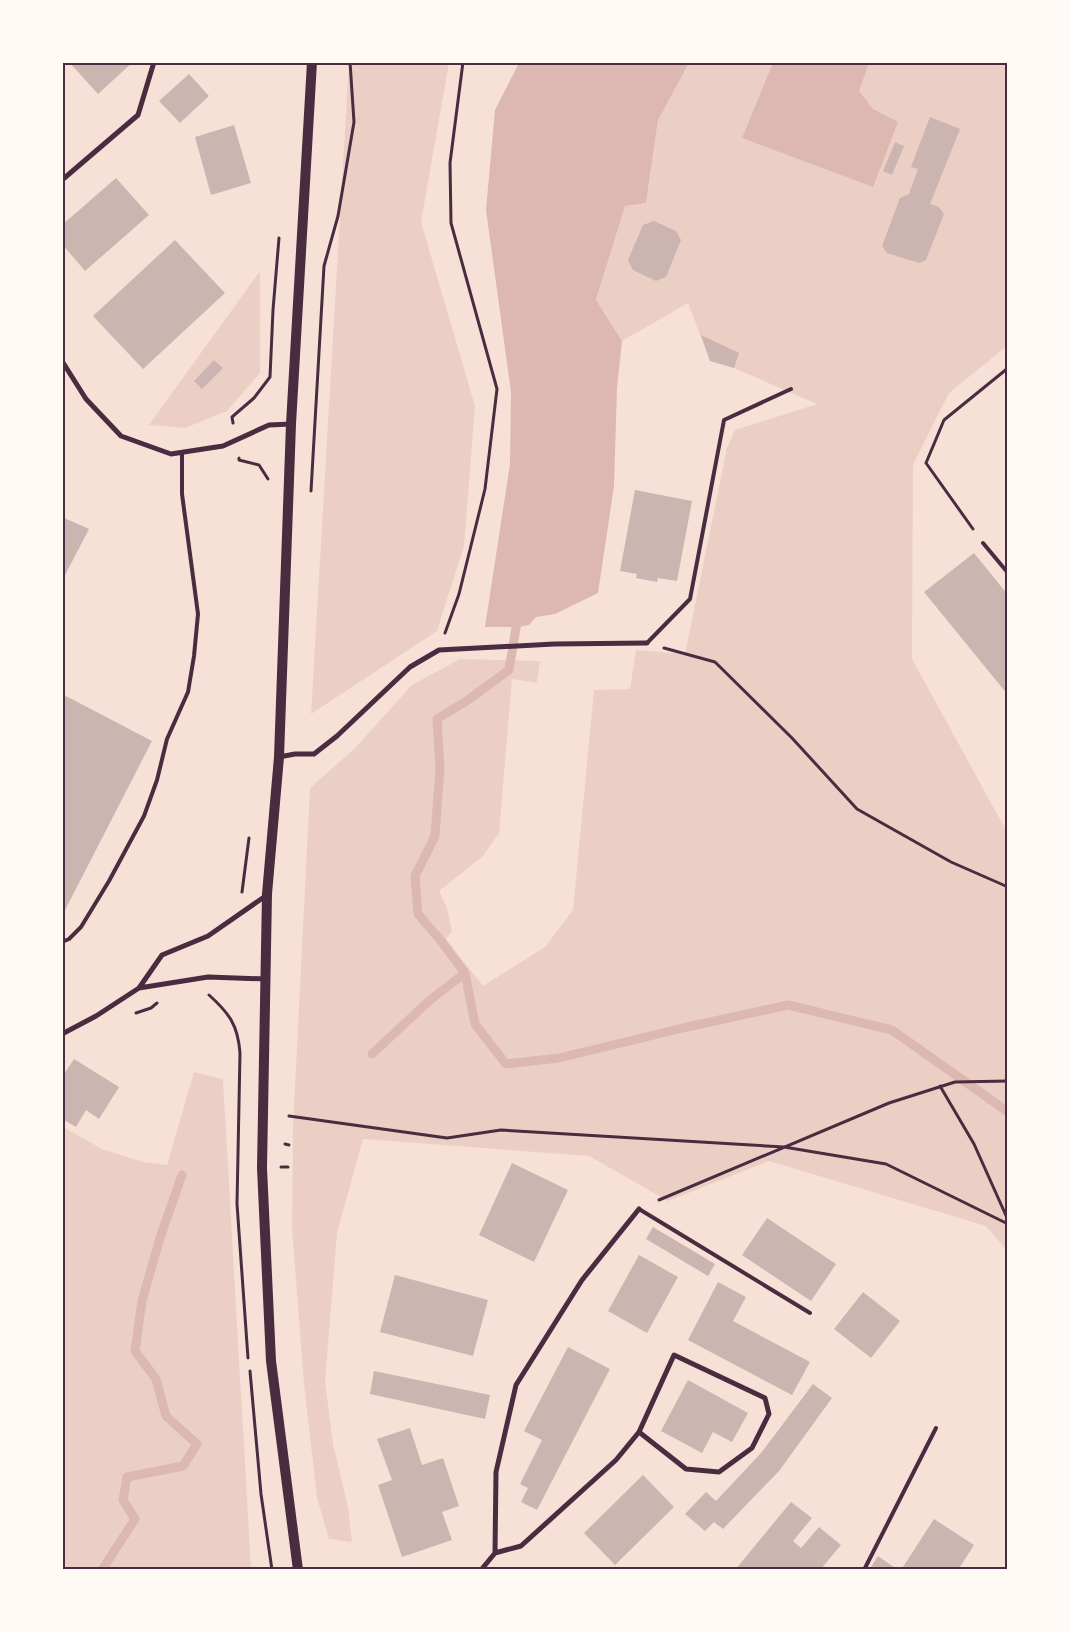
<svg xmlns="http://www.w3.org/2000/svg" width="1070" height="1632" viewBox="0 0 1070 1632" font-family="Inter,sans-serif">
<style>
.green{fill:#ebcfc5}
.water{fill:#dcb8b0}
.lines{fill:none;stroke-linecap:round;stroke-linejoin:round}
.stream{stroke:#dcb8b0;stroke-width:9}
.building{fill:#ccb4b1}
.path{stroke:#4a2c40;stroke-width:3}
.service{stroke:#4a2c40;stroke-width:4}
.minor{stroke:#4a2c40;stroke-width:5}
.secondary{stroke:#4a2c40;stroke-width:10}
.neatline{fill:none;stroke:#4a2c40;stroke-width:2}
</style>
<rect width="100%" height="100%" fill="#f7e1d7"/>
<!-- green -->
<path class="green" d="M349 63H449L421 222 475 406 464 546 437 631 311 714Z
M689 63H1007V346L949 393 913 465 912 659 1007 832V1251L986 1226 769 1161 668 1201 589 1156 363 1139 337 1233 325 1382 333 1444 348 1507 352 1542 329 1539 317 1498 304 1384 292 1228 293 1126 310 788 355 748 412 685 460 659 540 661 537 683 512 679 499 833 483 856 439 891 447 908 452 931 446 939 483 986 545 947 573 910 594 690 630 689 636 650 685 654 727 448 735 430 817 404 734 368 710 361 688 303 622 341 596 301 625 205 646 203 658 120Z
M260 271V373L227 411 185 428 149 425Z
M194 1072 223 1079 251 1569H63V1127L102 1149 143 1162 167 1165Z"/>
<!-- water -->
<path class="water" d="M519 63H689L658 120 646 203 625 206 596 300 622 341 617 388 614 486 598 593 555 614 536 617 529 625 517 627H485L510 464 511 392 486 210 495 110Z
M773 63H869L859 91 873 109 898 122 873 187 742 138Z"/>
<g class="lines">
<!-- stream -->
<path class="stream" d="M465 973 475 1024 506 1064 559 1058 687 1027 788 1005 892 1030 1008 1112
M372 1054 430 1000 465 973 441 941 418 914 415 876 435 836 440 768 437 719 468 700 509 670 518 616
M102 1570 135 1519 123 1500 127 1477 183 1466 197 1444 166 1416 156 1379 135 1351 142 1301 160 1238 182 1175"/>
</g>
<!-- building -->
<path class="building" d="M69 62H133L98 94Z
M189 74 209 96 180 123 159 101Z
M930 117 960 129 930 204 939 207 944 214 926 260 919 263 887 253 882 246 900 198 909 194 918 169 911 167Z
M234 125 251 183 211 195 195 137Z
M895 142 904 146 892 175 883 171Z
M116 178 149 215 85 271 62 244V225Z
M654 221 676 231 681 240 666 277 656 281 633 270 628 260 643 225Z
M175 240 225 293 143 369 93 316Z
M701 335 739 353 734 368 710 361Z
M214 360 223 368 202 389 194 381Z
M635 490 692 501 677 581 658 578 657 582 636 578 637 574 620 571Z
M62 517 89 529 62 581Z
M974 553 1008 595V695L924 592Z
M66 696 152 741 62 916V702Z
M74 1059 119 1087 99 1119 86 1110 76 1127 62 1119V1077Z
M512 1163 568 1190 534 1262 479 1235Z
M767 1218 836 1264 811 1301 742 1255Z
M653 1227 715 1264 708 1276 646 1239Z
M639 1255 678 1277 647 1333 608 1311Z
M395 1275 488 1300 473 1356 380 1332Z
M718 1282 746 1297 733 1321 810 1362 792 1395 688 1340Z
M863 1292 900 1321 871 1358 834 1329Z
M568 1347 610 1369 537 1510 521 1502 528 1488 520 1484 542 1440 524 1431Z
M374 1371 490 1395 485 1419 370 1394Z
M688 1380 748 1413 732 1442 713 1432 702 1453 661 1431Z
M813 1384 832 1398 779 1471 723 1529 714 1522 705 1531 685 1514 706 1492 716 1501 761 1453Z
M410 1428 422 1465 443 1458 459 1506 442 1512 452 1540 402 1557 378 1485 392 1480 377 1439Z
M643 1475 674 1507 615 1565 584 1533Z
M791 1502 812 1518 793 1541 801 1548 819 1527 841 1545 820 1570H735Z
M934 1519 974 1545 958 1570H901Z
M878 1556 898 1570H869Z"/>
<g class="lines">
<!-- path -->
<path class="path" d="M233 423 232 417 254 398 270 377 273 310 279 238
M239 458V460L259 465 268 479
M311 491 324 266 338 216 354 122 350 62
M973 529 926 463 944 420 1008 368
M445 633 459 594 485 489 497 389 451 223 450 163 463 62
M664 648 715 662 792 738 857 809 951 862 1008 887
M242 892 249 838
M209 995C229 1013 238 1025 240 1053L237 1204 248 1358
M136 1013 151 1008 157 1003
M940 1086 974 1144 1008 1220
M289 1116 447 1138 501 1130 784 1147 886 1164 1008 1224
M285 1144 289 1145
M281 1167H288
M659 1200 889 1103 955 1082 1008 1081
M250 1371 261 1494 272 1570"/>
<!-- service -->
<path class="service" d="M983 543 1008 573
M647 643 690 599 724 420 791 389
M62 942 69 939 81 927 109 881 144 816 157 780 167 739 188 692 194 656 198 614 182 494V453
M639 1209 810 1313
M864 1570 936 1428"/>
<!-- minor -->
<path class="minor" d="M62 180 138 115 154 62
M62 361 86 399 121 436 171 454 223 446 269 425 291 424
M279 757 295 754H314L337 736 410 667 439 650 554 644 647 643
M139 988 162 955 208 936 267 895
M62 1034 96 1016 139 988 208 977 266 979
M495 1553 521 1546 616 1460 639 1432 674 1355 765 1398 769 1414 752 1448 719 1472 686 1469 639 1432
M481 1570 495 1553 496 1472 516 1385 582 1280 639 1209"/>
<!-- secondary -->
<path class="secondary" d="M298 1570 271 1361 262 1168 267 894 279 757 291 424 312 62"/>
</g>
<!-- border -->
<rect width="1070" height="1632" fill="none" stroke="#fffaf5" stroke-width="128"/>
<rect x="64" y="64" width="942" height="1504" class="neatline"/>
</svg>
